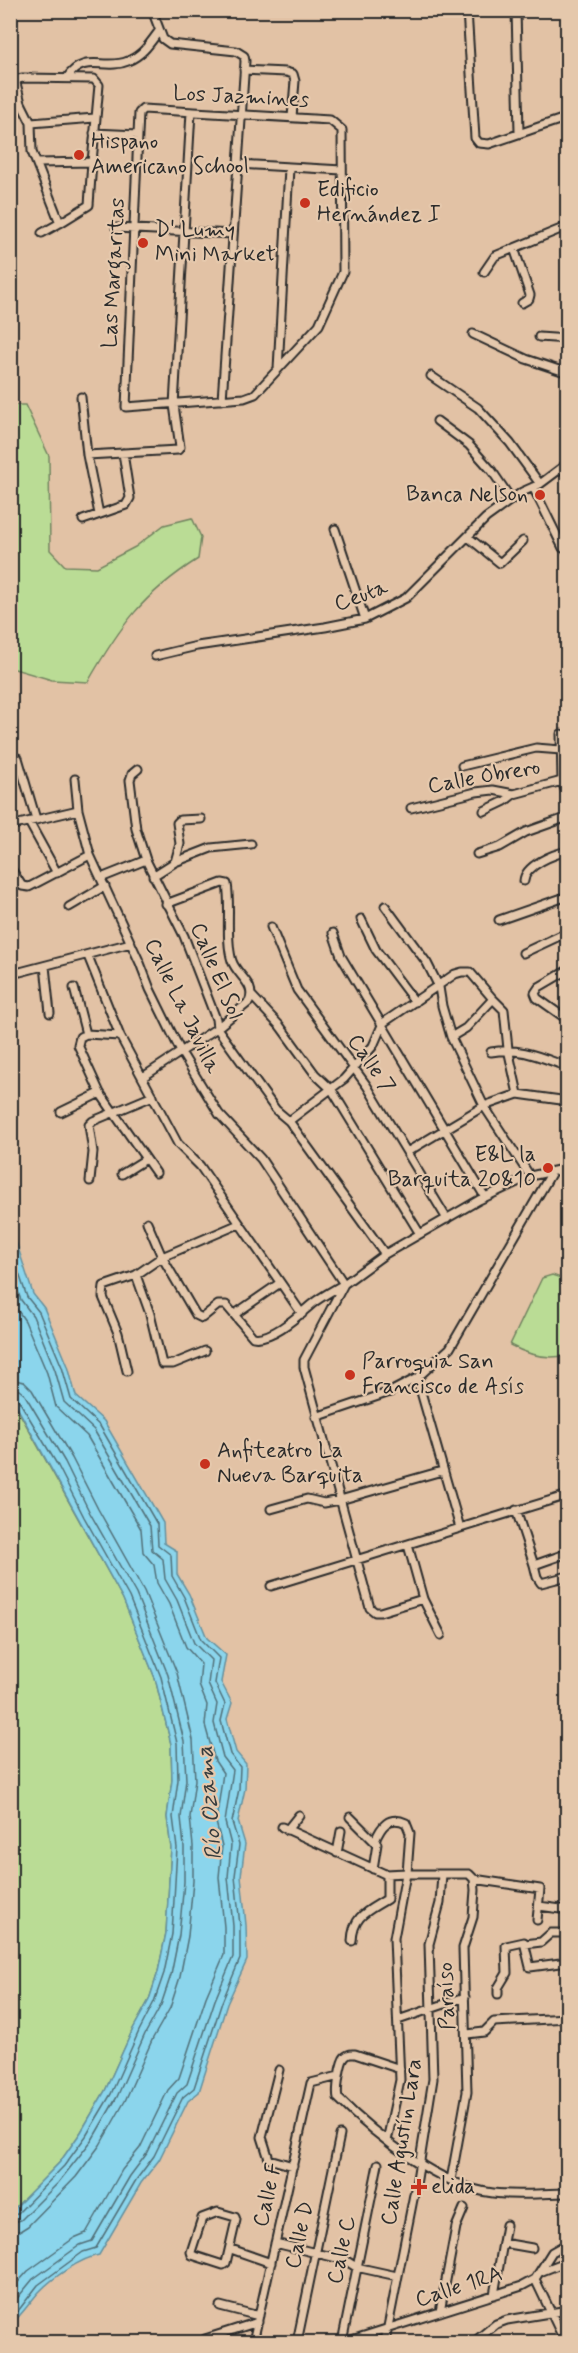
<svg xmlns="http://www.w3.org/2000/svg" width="578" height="2353" viewBox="0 0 578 2353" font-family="Mynerve,sans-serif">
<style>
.green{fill:#badc95;stroke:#728460;stroke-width:1.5}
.water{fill:#8bd5ec;stroke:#65919f;stroke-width:1.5}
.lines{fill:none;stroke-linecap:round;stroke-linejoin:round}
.shore{stroke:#516f78;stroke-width:1.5}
.minor-casing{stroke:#2b2b2b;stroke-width:11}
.minor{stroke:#e5c8ac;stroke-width:7}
.poi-dot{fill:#c8321e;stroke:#e5c8ac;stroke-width:2}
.labels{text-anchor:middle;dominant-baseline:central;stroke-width:4.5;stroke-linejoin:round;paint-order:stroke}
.street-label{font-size:22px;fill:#2b2b2b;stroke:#e5c8ac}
.poi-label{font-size:22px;fill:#2b2b2b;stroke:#e5c8ac;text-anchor:start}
.water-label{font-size:24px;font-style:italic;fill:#353c3e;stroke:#e5c8ac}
</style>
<rect width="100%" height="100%" fill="#e2c2a5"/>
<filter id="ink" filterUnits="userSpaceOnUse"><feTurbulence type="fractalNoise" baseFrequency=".0167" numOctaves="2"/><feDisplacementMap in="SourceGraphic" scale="12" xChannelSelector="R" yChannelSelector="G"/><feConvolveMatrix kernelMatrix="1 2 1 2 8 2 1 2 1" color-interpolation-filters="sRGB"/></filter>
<g filter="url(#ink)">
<!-- green -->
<path class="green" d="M11 405H25L49 456 50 550 65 566 97 567 135 547 164 525 192 518 201 537 198 559C143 594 120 626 88 682L52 680 11 668Z
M552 1275 567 1280V1355C548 1360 528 1355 510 1345L542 1278Z
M10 1396 123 1599 155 1678 171 1744 172 1780 167 1817 171 1848 166 1933 158 1972 149 2000 133 2029 105 2091 81 2132 60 2162 11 2212Z"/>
<!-- water -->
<path class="water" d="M11 1226 33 1294 44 1308 68 1366 76 1396 104 1421 163 1523 164 1543 177 1551V1574L189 1594 207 1638 226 1655 221 1682 232 1703 227 1719 236 1752 246 1764 245 1789 238 1821 245 1844 241 1876 246 1925 247 1960 227 2004 199 2092 188 2101 159 2160 141 2183 99 2255C81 2258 52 2278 39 2292 29 2303 22 2315 11 2324V2212L60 2162 81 2132 105 2091 133 2029 149 2000 158 1972 166 1933 171 1848 167 1817 172 1780 171 1744 155 1678 123 1599 11 1396Z"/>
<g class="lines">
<!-- shore -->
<path class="shore" d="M10 1247 27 1297 39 1312 62 1367 71 1399 100 1426 157 1524 158 1545 171 1555 172 1576 184 1597 201 1640 219 1658 215 1683 225 1704 221 1721 230 1754 240 1767 239 1789 232 1822 239 1845 235 1876 240 1926V1959L222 2002 194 2088 183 2097 154 2156 136 2180 96 2248 83 2252 38 2285 18 2311 10 2316
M10 1272 21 1300 33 1316 55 1370 64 1402 94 1430 150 1526 152 1550 163 1559 165 1579 177 1600 194 1643 211 1660 208 1684 217 1704 214 1723 223 1757 233 1770 225 1822 231 1845 228 1877 233 1926V1957L215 2000 187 2084 177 2093 148 2152 130 2176 92 2241 80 2245 33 2279 10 2307
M10 1299 25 1321 47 1373 56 1407 87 1436 141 1529 143 1552 154 1565 157 1583 169 1604 186 1647 201 1664 199 1685 207 1705 205 1725 215 1761 223 1773 216 1822 222 1846 219 1877 224 1927V1955L206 1997 179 2078 168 2090 140 2148 122 2170 86 2233 74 2238 28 2271 10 2291
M10 1379 24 1382 32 1390 72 1458 98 1509 144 1591 177 1673 193 1740 195 1780 190 1817 193 1846V1881L188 1936 180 1977 170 2008 153 2038 125 2101 100 2145 76 2177 28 2226 20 2231 10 2232
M10 1388 19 1390 25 1395 65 1462 90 1513 136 1594 168 1675 184 1741 186 1780 181 1817 184 1847V1882L179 1935 171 1975 161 2005 145 2034 117 2097 92 2140 58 2183 21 2220 10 2223
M10 1396 18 1399 58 1466 84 1517 129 1597 161 1677 177 1743 178 1780 173 1817 177 1848 172 1934 164 1973 154 2002 139 2031 111 2094 86 2136 64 2166 17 2214 10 2215"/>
<!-- minor casing -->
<g class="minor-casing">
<path id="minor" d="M152 10 163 39 170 44 236 51 244 56 245 61 222 400
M467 10 475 138 479 143 489 144 568 117
M516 10 519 132
M567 10 568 30
M244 70 286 72 293 74 295 81 292 117
M67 78C84 52 105 71 128 61 143 55 150 43 159 31
M143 109 330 120 342 130 343 272 319 325 255 394 244 398 126 407 138 135 139 113Z
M31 123 95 118
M94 133 138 135
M37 163 92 162 99 85 94 79 23 78 18 79 16 83 21 103 31 123 32 152 60 223 89 205 92 162
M238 164 342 170
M116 228 233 234
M42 233 60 223
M514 248 530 295 529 299 522 303
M484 272 495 256 568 226
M473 334 526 359 568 373
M539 337 568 339
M278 369 289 168
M431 376 478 408 510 443 540 484
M81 397 87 455 99 514
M437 421 469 445 492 471 511 499
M87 455 178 450 180 447 174 405 191 112
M533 487 563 548
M83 520 126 505 130 498 123 453
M335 529 365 619
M468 537 500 563 523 541
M155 656 197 646 325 627 365 619 406 598 486 518 522 492 540 484 568 463
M561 734 562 781 568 798
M18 758 36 819
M462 766 536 748 561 750
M138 769 132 774 130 780 136 829 146 860 184 936 216 1019 217 1028 276 1110 289 1121 385 1254
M75 779 78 810 90 855 140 963 150 989 181 1052 219 1114 261 1159 344 1284C334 1290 322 1296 312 1304 299 1315 271 1341 253 1337L226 1305H218L202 1318 196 1315 162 1257 147 1222
M411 808 476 792 493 790 514 794 562 781
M484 811 505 801 514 794
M29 822 57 873
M10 826 78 810
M477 854 500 847 526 832 568 817
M175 862 211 848 251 844
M10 867 22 886 29 887 90 855
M153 876 175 862 180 844 177 823 180 820 201 819
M101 878 146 860
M524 881C525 865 554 854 568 851
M385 906 427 963 439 987 442 1006 451 1037 484 1106 530 1176
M69 907 105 886
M361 919 376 950 415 1002
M499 920 568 896
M271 927 297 990 367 1086 447 1219
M333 933 341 956 485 1197
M523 953 568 932
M88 956 120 1036 178 1144 200 1166 302 1314
M45 966 50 1013
M568 970 539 987 535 993 537 998 568 1020
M20 972 131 943
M74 988 86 1034
M252 996 280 1026 315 1074 332 1090 420 1234
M120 1036 86 1034 80 1037 78 1045 100 1093 156 1173
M451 1037 466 1028 493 999 504 1010 508 1049 518 1094
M491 1052C521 1047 540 1057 568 1067
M143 1077 217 1028 249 1002C257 984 237 976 232 961 225 940 231 906 227 884L222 883 166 904
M61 1112 100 1093
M289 1121 344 1079 373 1046 383 1023 455 974 462 972H470L493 999
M407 1152 484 1106 518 1094 568 1101
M567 1168 565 1151 568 1112
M122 1174 146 1159
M90 1181 93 1152 89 1125 93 1121 153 1096
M136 1275 150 1314 162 1364H173L205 1351
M235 1314 280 1283
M127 1371 118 1333 103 1297 104 1286 136 1275 162 1257 239 1224
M417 1378 460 1528
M316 1417 390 1392 417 1378 450 1348 552 1172
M271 1509 307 1499 324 1503 340 1500 442 1471
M516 1510 534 1565 568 1553
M408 1545 423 1599 441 1635
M534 1565 537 1577 541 1583 568 1576
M271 1586 568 1495
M423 1599 380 1612H375L370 1608 304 1367V1360L344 1284 385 1254 479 1200 530 1176 568 1168
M350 1817 377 1844 373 1869
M282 1827 385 1874 407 1873 410 1833 406 1823C389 1815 381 1826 375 1841
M287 1830 299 1815
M337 1853 341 1831
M474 1879 540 1889 537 1920
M539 1906 561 1909
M352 1941C353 1915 368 1911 387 1899V1874
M525 1944 541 1942 551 1933H564
M498 1994V1988L507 1973 506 1946 524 1942 530 1967 568 1962
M398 2020 465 1997
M467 2034 484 2032 494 2022 568 2018
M400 2069 355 2054C351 2054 349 2053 345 2057 340 2062 336 2091 338 2098 375 2135 440 2187 493 2193 517 2196 543 2193 568 2193
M279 2070 262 2137 269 2159 293 2166
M387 2141 400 2080 394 1938 406 1874H469L474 1879 475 1890 473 1917 463 1948 467 2092 451 2180
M218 2212 235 2217 236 2220 226 2263 223 2265 192 2255 191 2252 202 2218Z
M275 2243 345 2260 356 2267 397 2276
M503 2243 532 2248
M231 2249 271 2263
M540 2272 568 2261
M535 2279 565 2342
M494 2295 506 2225
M220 2306 259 2316
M440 2312 456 2227 464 2208
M205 2339 258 2322
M253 2342 311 2083 339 2076
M297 2342 340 2135
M342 2342 378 2164
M345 2342 522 2286 535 2279 552 2252 568 2243
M385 2342 417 2179 433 2079 429 1944 440 1903 442 1874
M474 2342 496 2324 507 2320 568 2310"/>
</g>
<!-- minor -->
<use href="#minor" class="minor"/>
</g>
</g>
<!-- markers -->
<g class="poi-dot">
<circle cx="79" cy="155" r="6"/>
<circle cx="305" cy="203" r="6"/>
<circle cx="143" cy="243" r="6"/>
<circle cx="540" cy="495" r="6"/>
<circle cx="548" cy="1168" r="6"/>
<circle cx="350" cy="1375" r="6"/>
<circle cx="205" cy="1464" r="6"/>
<path d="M416 2178h6v6h6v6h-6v6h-6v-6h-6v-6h6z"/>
</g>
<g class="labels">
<!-- street labels -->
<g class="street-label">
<text transform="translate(241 97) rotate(3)">Los Jazmines</text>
<text transform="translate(114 273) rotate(-87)">Las Margaritas</text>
<text transform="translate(361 596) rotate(-20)">Ceuta</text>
<text transform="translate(484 777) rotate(-10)">Calle Obrero</text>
<text transform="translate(216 971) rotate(67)">Calle El Sol</text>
<text transform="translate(182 1006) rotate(64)">Calle La Javilla</text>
<text transform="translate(371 1064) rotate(55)">Calle 7</text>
<text transform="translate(447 1996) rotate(-92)">Paraíso</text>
<text transform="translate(402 2142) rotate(-81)">Calle Agustín Lara</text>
<text transform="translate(268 2195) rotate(-77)">Calle F</text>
<text transform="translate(300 2235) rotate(-78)">Calle D</text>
<text transform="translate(342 2250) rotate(-78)">Calle C</text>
<text transform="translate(459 2287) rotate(-18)">Calle 1RA</text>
</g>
<!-- poi labels -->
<g class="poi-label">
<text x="91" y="142">Hispano<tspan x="91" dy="25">Americano School</tspan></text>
<text x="317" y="190">Edificio<tspan x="317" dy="25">Hernández I</tspan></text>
<text x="155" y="230">D' Lumy<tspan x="155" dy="25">Mini Market</tspan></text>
<text x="528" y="495" text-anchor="end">Banca Nelson</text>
<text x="536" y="1155" text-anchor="end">E&amp;L la<tspan x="536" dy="25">Barquita 20&amp;10</tspan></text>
<text x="362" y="1362">Parroquia San<tspan x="362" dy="25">Francisco de Asís</tspan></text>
<text x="217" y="1451">Anfiteatro La<tspan x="217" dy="25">Nueva Barquita</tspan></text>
<text x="431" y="2187">elida</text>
</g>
<!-- water labels -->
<g class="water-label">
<text transform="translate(210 1803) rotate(-95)">Río Ozama</text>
</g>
</g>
<!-- margin -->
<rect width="578" height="2353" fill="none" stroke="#e5c8ac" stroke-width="36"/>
<rect x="18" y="18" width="542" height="2317" fill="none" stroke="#2b2b2b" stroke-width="2" filter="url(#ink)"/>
</svg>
